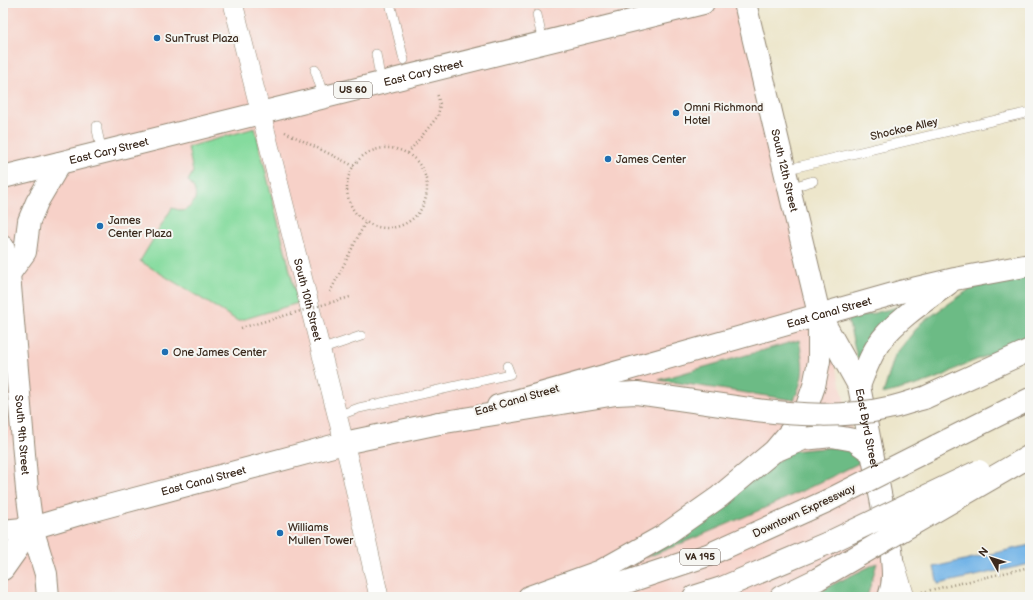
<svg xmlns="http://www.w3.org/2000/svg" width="1033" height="600" viewBox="0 0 1033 600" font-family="'Balsamiq Sans',sans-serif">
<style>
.built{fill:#f7d1c8}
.green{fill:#85db9e;stroke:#60825e}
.forest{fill:#6cbb85;stroke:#547252}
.water{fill:#72b4e7;stroke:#566f82}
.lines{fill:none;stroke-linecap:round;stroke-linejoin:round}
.lane-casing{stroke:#948874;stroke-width:10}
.street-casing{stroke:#948874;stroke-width:20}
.secondary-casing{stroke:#948874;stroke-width:24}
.primary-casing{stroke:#948874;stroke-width:24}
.highway-casing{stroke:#948874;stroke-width:24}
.path{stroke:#948874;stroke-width:2.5;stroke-dasharray:1 3;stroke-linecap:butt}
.lane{stroke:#fff;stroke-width:9}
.street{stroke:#fff;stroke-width:19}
.secondary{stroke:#fff;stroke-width:22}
.primary{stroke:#fff;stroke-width:22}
.highway{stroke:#fff;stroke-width:22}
.highway-bridge-casing{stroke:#948874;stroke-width:24;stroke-linecap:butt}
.path-bridge{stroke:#948874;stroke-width:2.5;stroke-dasharray:1 3;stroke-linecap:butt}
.highway-bridge{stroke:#fff;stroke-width:22}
.poi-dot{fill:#1f6fb2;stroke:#f6f6f2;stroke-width:1.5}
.labels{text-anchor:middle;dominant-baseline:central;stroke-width:4;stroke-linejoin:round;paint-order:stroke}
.shield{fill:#f6f6f2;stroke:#73675e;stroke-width:1}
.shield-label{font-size:10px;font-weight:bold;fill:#3b2a1e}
.poi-label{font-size:11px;fill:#3b2a1e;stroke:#f6f6f2;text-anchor:start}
.street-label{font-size:11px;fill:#3b2a1e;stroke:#f6f6f2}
</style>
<rect width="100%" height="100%" fill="#f6f6f2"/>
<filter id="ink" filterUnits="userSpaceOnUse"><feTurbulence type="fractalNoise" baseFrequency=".025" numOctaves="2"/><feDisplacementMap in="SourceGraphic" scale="8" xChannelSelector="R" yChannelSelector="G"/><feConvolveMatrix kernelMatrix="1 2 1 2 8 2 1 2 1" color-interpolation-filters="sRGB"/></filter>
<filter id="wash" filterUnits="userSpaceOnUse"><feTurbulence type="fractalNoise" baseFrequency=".012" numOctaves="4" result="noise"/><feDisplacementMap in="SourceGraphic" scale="16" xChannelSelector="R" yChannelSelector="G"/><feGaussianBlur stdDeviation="0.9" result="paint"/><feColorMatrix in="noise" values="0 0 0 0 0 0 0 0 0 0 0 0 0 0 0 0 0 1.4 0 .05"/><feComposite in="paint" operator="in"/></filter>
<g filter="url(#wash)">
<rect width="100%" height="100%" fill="#ede6cb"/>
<!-- built -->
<path class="built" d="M3 3H746L893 597H3Z"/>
<!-- green -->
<path class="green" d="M255 128 298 303 238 321 140 261 172 208 183 211C197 205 200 191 188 181L193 172 188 147Z"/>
<!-- forest -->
<path class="forest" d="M1030 277V338L959 367 943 376 917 385 883 394 895 355 921 323 970 289 1012 278Z
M909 304 859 365 848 320Z
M799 340C804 367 805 375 794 400L659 380Z
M834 447 852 450 861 462C791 498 718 529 645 558L791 451Z
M877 563 867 597H807Z"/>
<!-- water -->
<path class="water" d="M1030 545V564L938 584 934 567Z"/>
</g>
<g filter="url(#ink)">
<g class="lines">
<!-- lane casing -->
<g class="lane-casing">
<path id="lane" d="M390 3 404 60
M537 15 543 43
M376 54 381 83
M315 70 324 97
M97 126V130L102 152
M784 170 1030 112
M789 188 813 181
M320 350 361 336
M337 416 359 408 510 374 507 366"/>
</g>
<!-- street casing -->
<g class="street-casing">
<g id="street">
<path id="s1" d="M233 3 350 466 379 597"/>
<path d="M895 564 905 597"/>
</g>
</g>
<!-- secondary casing -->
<g class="secondary-casing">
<g id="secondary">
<path id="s2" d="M745 3 819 314 859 386 891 550C893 567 895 581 889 597"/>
<path d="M859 386C865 371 871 353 882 339 900 317 925 301 948 284"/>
<path id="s3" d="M498 406 900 292 955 279 1030 265"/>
</g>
</g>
<!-- primary casing -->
<g class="primary-casing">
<g id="primary">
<path id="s4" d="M3 177 703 3"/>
<path id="s5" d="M3 247 9 274 27 490 32 528 46 574 48 597"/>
<path d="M9 274 25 252 29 221 37 202 60 163"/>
<path id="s6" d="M3 531 32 528 86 512 344 443 439 423"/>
<path d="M3 569 32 528"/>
</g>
</g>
<!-- highway casing -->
<g class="highway-casing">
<path id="highway" d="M924 398 1030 350
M439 423 616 394 637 393 756 410
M936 446 1030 399
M777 450 803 439 832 436 854 440 872 453
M529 597 601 571 665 535 719 497 774 451 790 432 806 409 814 386 819 361V314
M567 597 621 584 708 555 827 501
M694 597 722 588 828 543
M781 597 818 579"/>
</g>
<!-- path -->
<path class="path" d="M579 3V5
M285 132 354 166
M347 188a40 40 0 1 1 80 0a40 40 0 1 1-80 0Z
M408 153 438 116 440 104 437 93
M330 292 365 223
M922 592 1030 567"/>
<!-- lane -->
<use href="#lane" class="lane"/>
<!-- street -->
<use href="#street" class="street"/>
<!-- secondary -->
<use href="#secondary" class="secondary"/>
<!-- primary -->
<use href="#primary" class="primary"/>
<!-- highway -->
<use href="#highway" class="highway"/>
<!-- highway-bridge casing -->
<g class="highway-bridge-casing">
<path id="highway-bridge" d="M756 410C799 415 845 418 888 408 900 406 912 401 924 398
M827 501 936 446
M828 543 979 471
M818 579 1030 456"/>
</g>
<!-- path-bridge -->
<path class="path-bridge" d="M241 328 350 297"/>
<!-- highway-bridge -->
<use href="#highway-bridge" class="highway-bridge"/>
</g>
</g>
<!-- markers -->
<g class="poi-dot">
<circle cx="157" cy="38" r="4"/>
<circle cx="676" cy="113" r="4"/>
<circle cx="608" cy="159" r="4"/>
<circle cx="100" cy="226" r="4"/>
<circle cx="165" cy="352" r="4"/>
<circle cx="280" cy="533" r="4"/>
</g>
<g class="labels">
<!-- shield labels -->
<g class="shield">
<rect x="334" y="82" width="38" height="16" rx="3"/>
<rect x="680" y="549" width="40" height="16" rx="3"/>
</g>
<g class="shield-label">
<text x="353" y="90">US 60</text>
<text x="700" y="557">VA 195</text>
</g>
<!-- poi labels -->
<g class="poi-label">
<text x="165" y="38">SunTrust Plaza</text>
<text x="684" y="107">Omni Richmond<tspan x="684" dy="13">Hotel</tspan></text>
<text x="616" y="159">James Center</text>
<text x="108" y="220">James<tspan x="108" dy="13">Center Plaza</tspan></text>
<text x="173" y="352">One James Center</text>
<text x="288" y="527">Williams<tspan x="288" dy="13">Mullen Tower</tspan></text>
</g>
<!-- street labels -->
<g class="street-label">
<text stroke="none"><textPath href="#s4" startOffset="433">East Cary Street</textPath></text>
<text transform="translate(904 129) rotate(-13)">Shockoe Alley</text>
<text stroke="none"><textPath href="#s4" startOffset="109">East Cary Street</textPath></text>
<text stroke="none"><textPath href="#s2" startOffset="172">South 12th Street</textPath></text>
<text stroke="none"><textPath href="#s1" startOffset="306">South 10th Street</textPath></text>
<text stroke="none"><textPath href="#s3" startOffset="344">East Canal Street</textPath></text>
<text transform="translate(517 400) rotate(-16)">East Canal Street</text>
<text stroke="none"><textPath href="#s2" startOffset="445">East Byrd Street</textPath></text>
<text stroke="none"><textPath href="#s5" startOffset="189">South 9th Street</textPath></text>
<text stroke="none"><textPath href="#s6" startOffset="207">East Canal Street</textPath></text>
<text transform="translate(804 511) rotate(-25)">Downtown Expressway</text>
</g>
</g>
<!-- margin -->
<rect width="1033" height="600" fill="none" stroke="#f6f6f2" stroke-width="16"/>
<!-- north arrow -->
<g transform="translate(991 558) rotate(309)" stroke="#f6f6f2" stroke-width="3" paint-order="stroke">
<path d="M0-3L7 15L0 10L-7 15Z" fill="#3b2a1e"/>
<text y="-6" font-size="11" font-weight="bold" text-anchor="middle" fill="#3b2a1e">N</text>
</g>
</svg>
